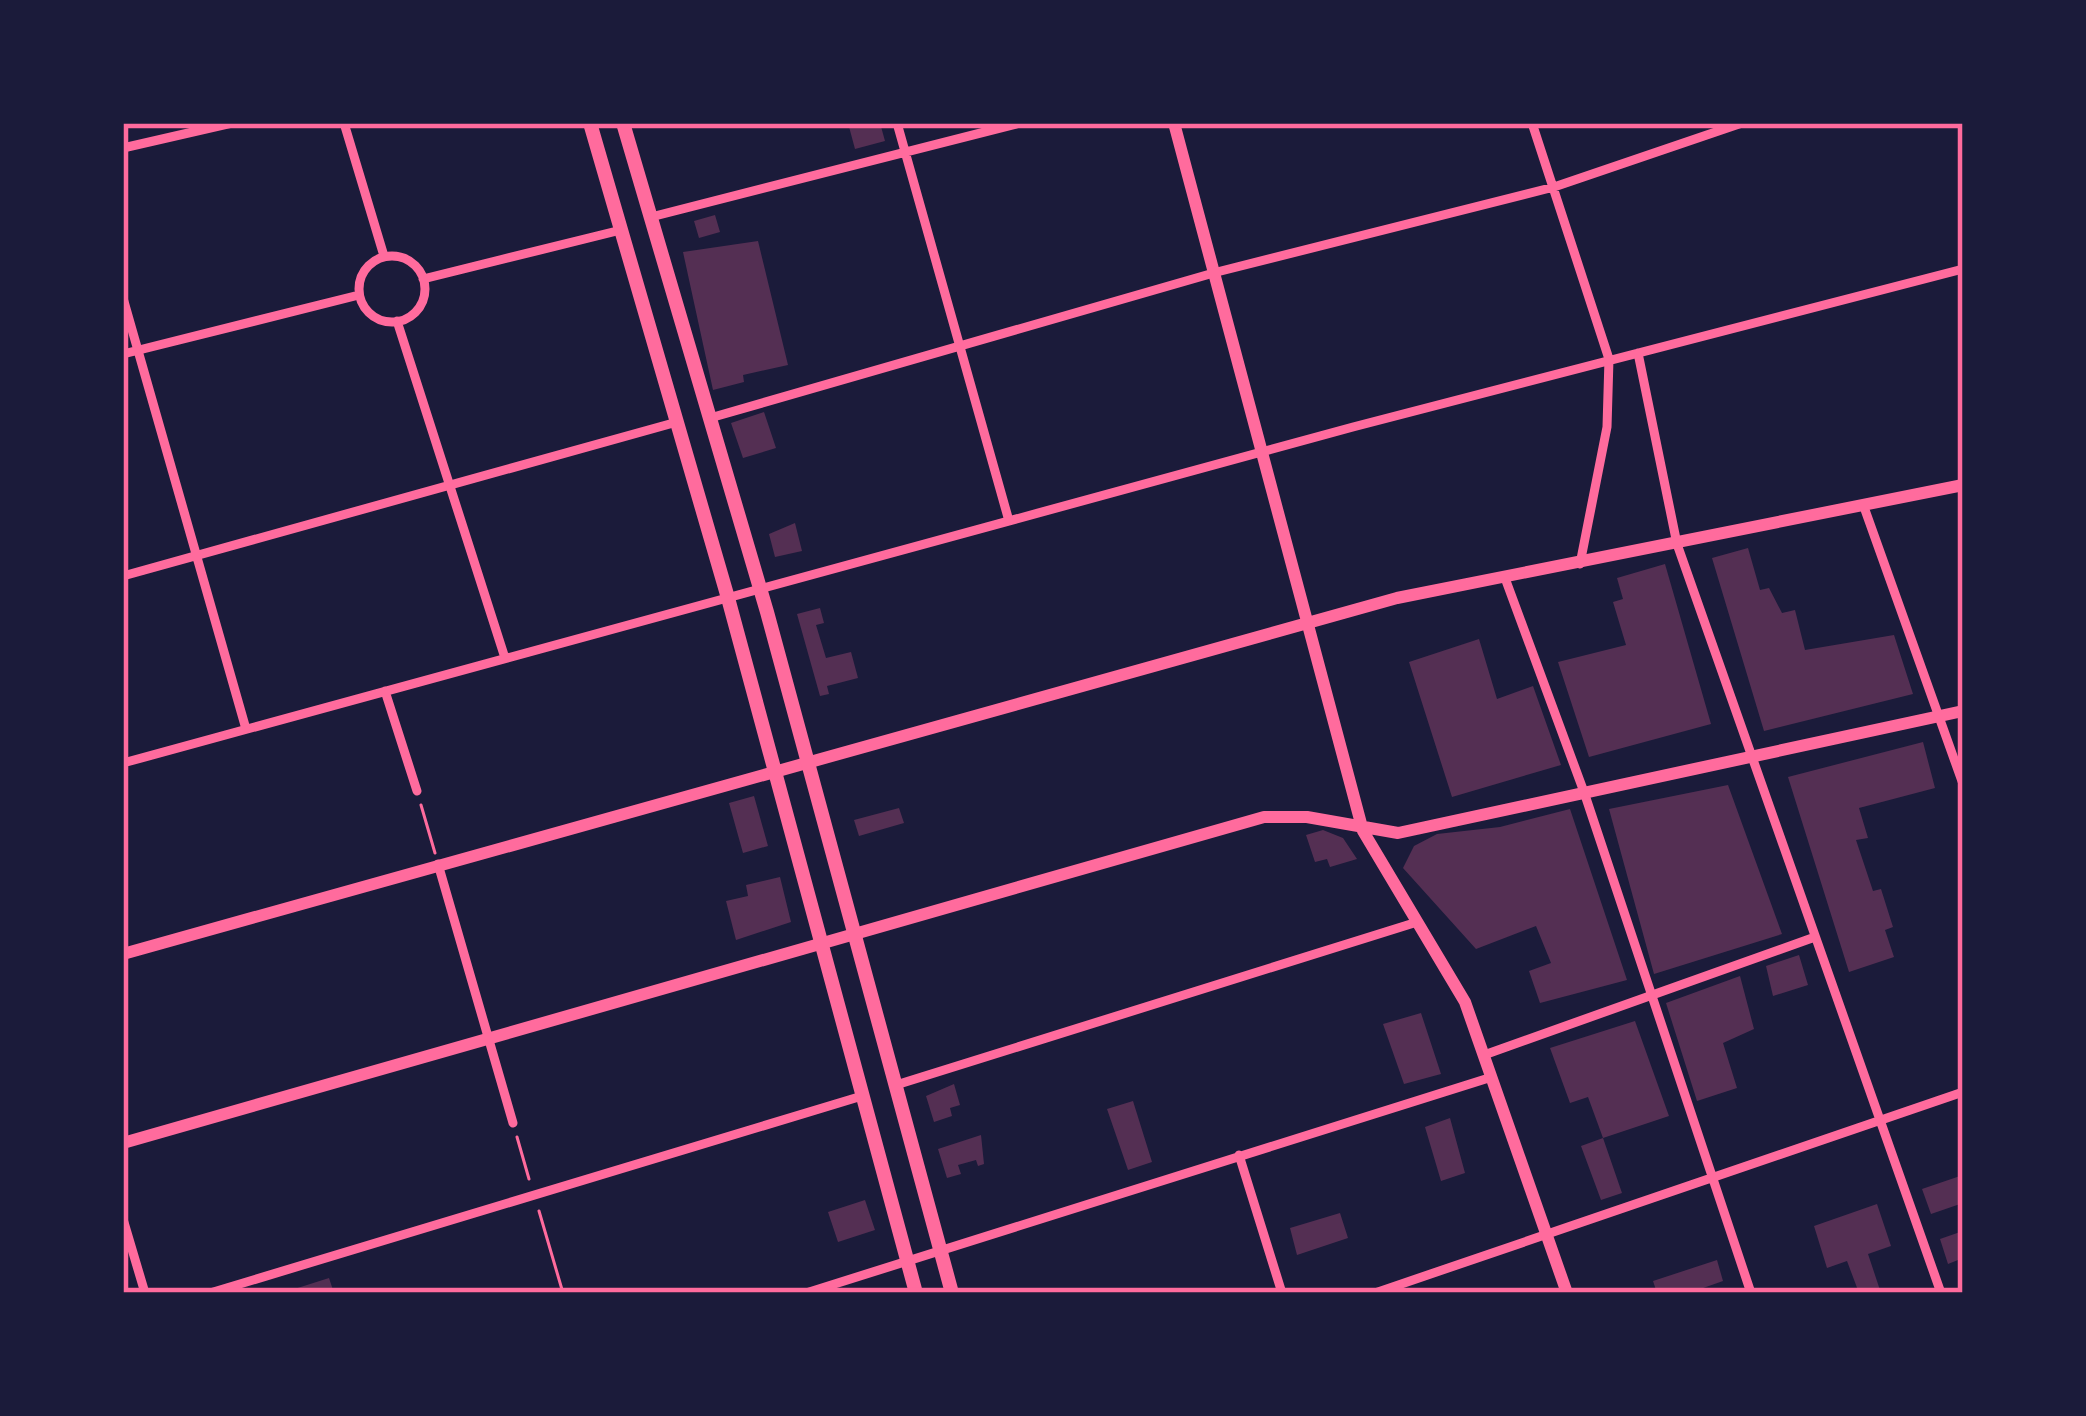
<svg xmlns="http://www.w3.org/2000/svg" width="2086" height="1416" viewBox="0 0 2086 1416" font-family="Literata,serif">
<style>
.building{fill:#542f53}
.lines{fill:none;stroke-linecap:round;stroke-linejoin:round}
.path{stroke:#ff6b9d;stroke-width:3}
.minor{stroke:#ff6b9d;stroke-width:9}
.tertiary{stroke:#ff6b9d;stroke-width:12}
.secondary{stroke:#ff6b9d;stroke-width:14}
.neatline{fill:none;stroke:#ff6b9d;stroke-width:4.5}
</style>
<rect width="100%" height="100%" fill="#1b1b3a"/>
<!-- building -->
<path class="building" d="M848 123H880L885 141 855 149Z
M715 215 720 232 699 238 694 221Z
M758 241 788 365 743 375 744 382 713 390 683 252Z
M764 412 776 448 743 458 731 423Z
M795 523 802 551 775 557 769 534Z
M1748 548 1760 590 1769 588 1782 613 1795 610 1805 650 1894 635 1913 694 1764 731 1712 558Z
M1665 564 1711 724 1589 757 1558 662 1626 645 1613 602 1623 599 1617 578Z
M820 608 824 623 816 625 826 658 851 652 858 678 827 686 829 694 820 696 797 614Z
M1479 639 1497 699 1533 686 1561 765 1452 797 1409 662Z
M1923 742 1935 788 1859 808 1868 838 1856 840 1873 891 1881 889 1893 927 1885 930 1894 957 1849 972 1788 777Z
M1728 785 1782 934 1654 974 1609 809Z
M754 796 768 846 743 853 729 803Z
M899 808 904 823 859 836 854 820Z
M1570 809 1627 980 1540 1003 1529 971 1551 963 1536 926 1476 949 1403 868 1414 846 1437 834 1500 827Z
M1323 830 1343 838 1357 859 1330 867 1327 859 1315 862 1306 835Z
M780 877 791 922 736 940 726 901 748 896 746 885Z
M1799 955 1808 985 1773 996 1766 966Z
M1740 976 1754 1029 1723 1043 1737 1088 1697 1101 1666 1003Z
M1421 1013 1441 1074 1404 1084 1383 1024Z
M1635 1021 1669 1116 1603 1138 1622 1193 1601 1200 1581 1146 1603 1138 1588 1097 1570 1103 1550 1048Z
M954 1084 960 1105 950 1108 952 1116 934 1122 926 1096Z
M1133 1101 1152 1162 1128 1170 1107 1109Z
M1450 1118 1465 1173 1441 1181 1425 1127Z
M981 1135 984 1164 978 1166 976 1160 958 1165 961 1174 947 1178 938 1149Z
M1963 1175V1203L1931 1214 1922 1189Z
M865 1200 875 1230 838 1242 828 1212Z
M1877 1204 1891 1246 1868 1254 1881 1293H1859L1847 1261 1827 1268 1814 1226Z
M1340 1213 1348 1238 1297 1255 1290 1228Z
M1963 1231V1258L1948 1264 1940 1239Z
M1717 1260 1723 1281 1689 1293H1657L1653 1281Z
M329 1278 334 1293H285V1292Z"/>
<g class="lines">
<!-- path -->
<path class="path" d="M421 805 435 853
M517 1137 529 1179
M539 1211 563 1293"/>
<!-- minor -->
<path class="minor" d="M344 123 384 256
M897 123 1009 521
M1532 123 1609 359 1607 427 1580 564
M123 148 232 123
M651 217 1020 123
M359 289a33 33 0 1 1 66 0a33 33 0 1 1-66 0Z
M423 279 621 230
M123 298 246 729
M397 321 505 658
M1638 353 1677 544 1941 1293
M123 354 359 295
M710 418 1217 272 1554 187 1742 123
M1864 507 1963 784
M123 576 677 422
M1505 578 1584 792 1751 1293
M385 691 417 791
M123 763 1353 427 1963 269
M438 864 513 1123
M1484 1055 1815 937
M896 1085 1414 923
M1239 1155 1282 1293
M123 1219 145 1293
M210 1293 862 1096
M806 1293 1492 1077
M1375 1293 1963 1092"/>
<!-- tertiary -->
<path class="tertiary" d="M1174 123 1363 831 1465 1002 1567 1293
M123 954 1397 598 1963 485
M123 1143 1264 817H1307L1398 833 1963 711"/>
<!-- secondary -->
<path class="secondary" d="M590 123 728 598 916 1293
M623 123 767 612 952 1293"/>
</g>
<!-- border -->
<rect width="2086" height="1416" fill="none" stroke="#1b1b3a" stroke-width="252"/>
<rect x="126" y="126" width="1834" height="1164" class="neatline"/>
</svg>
